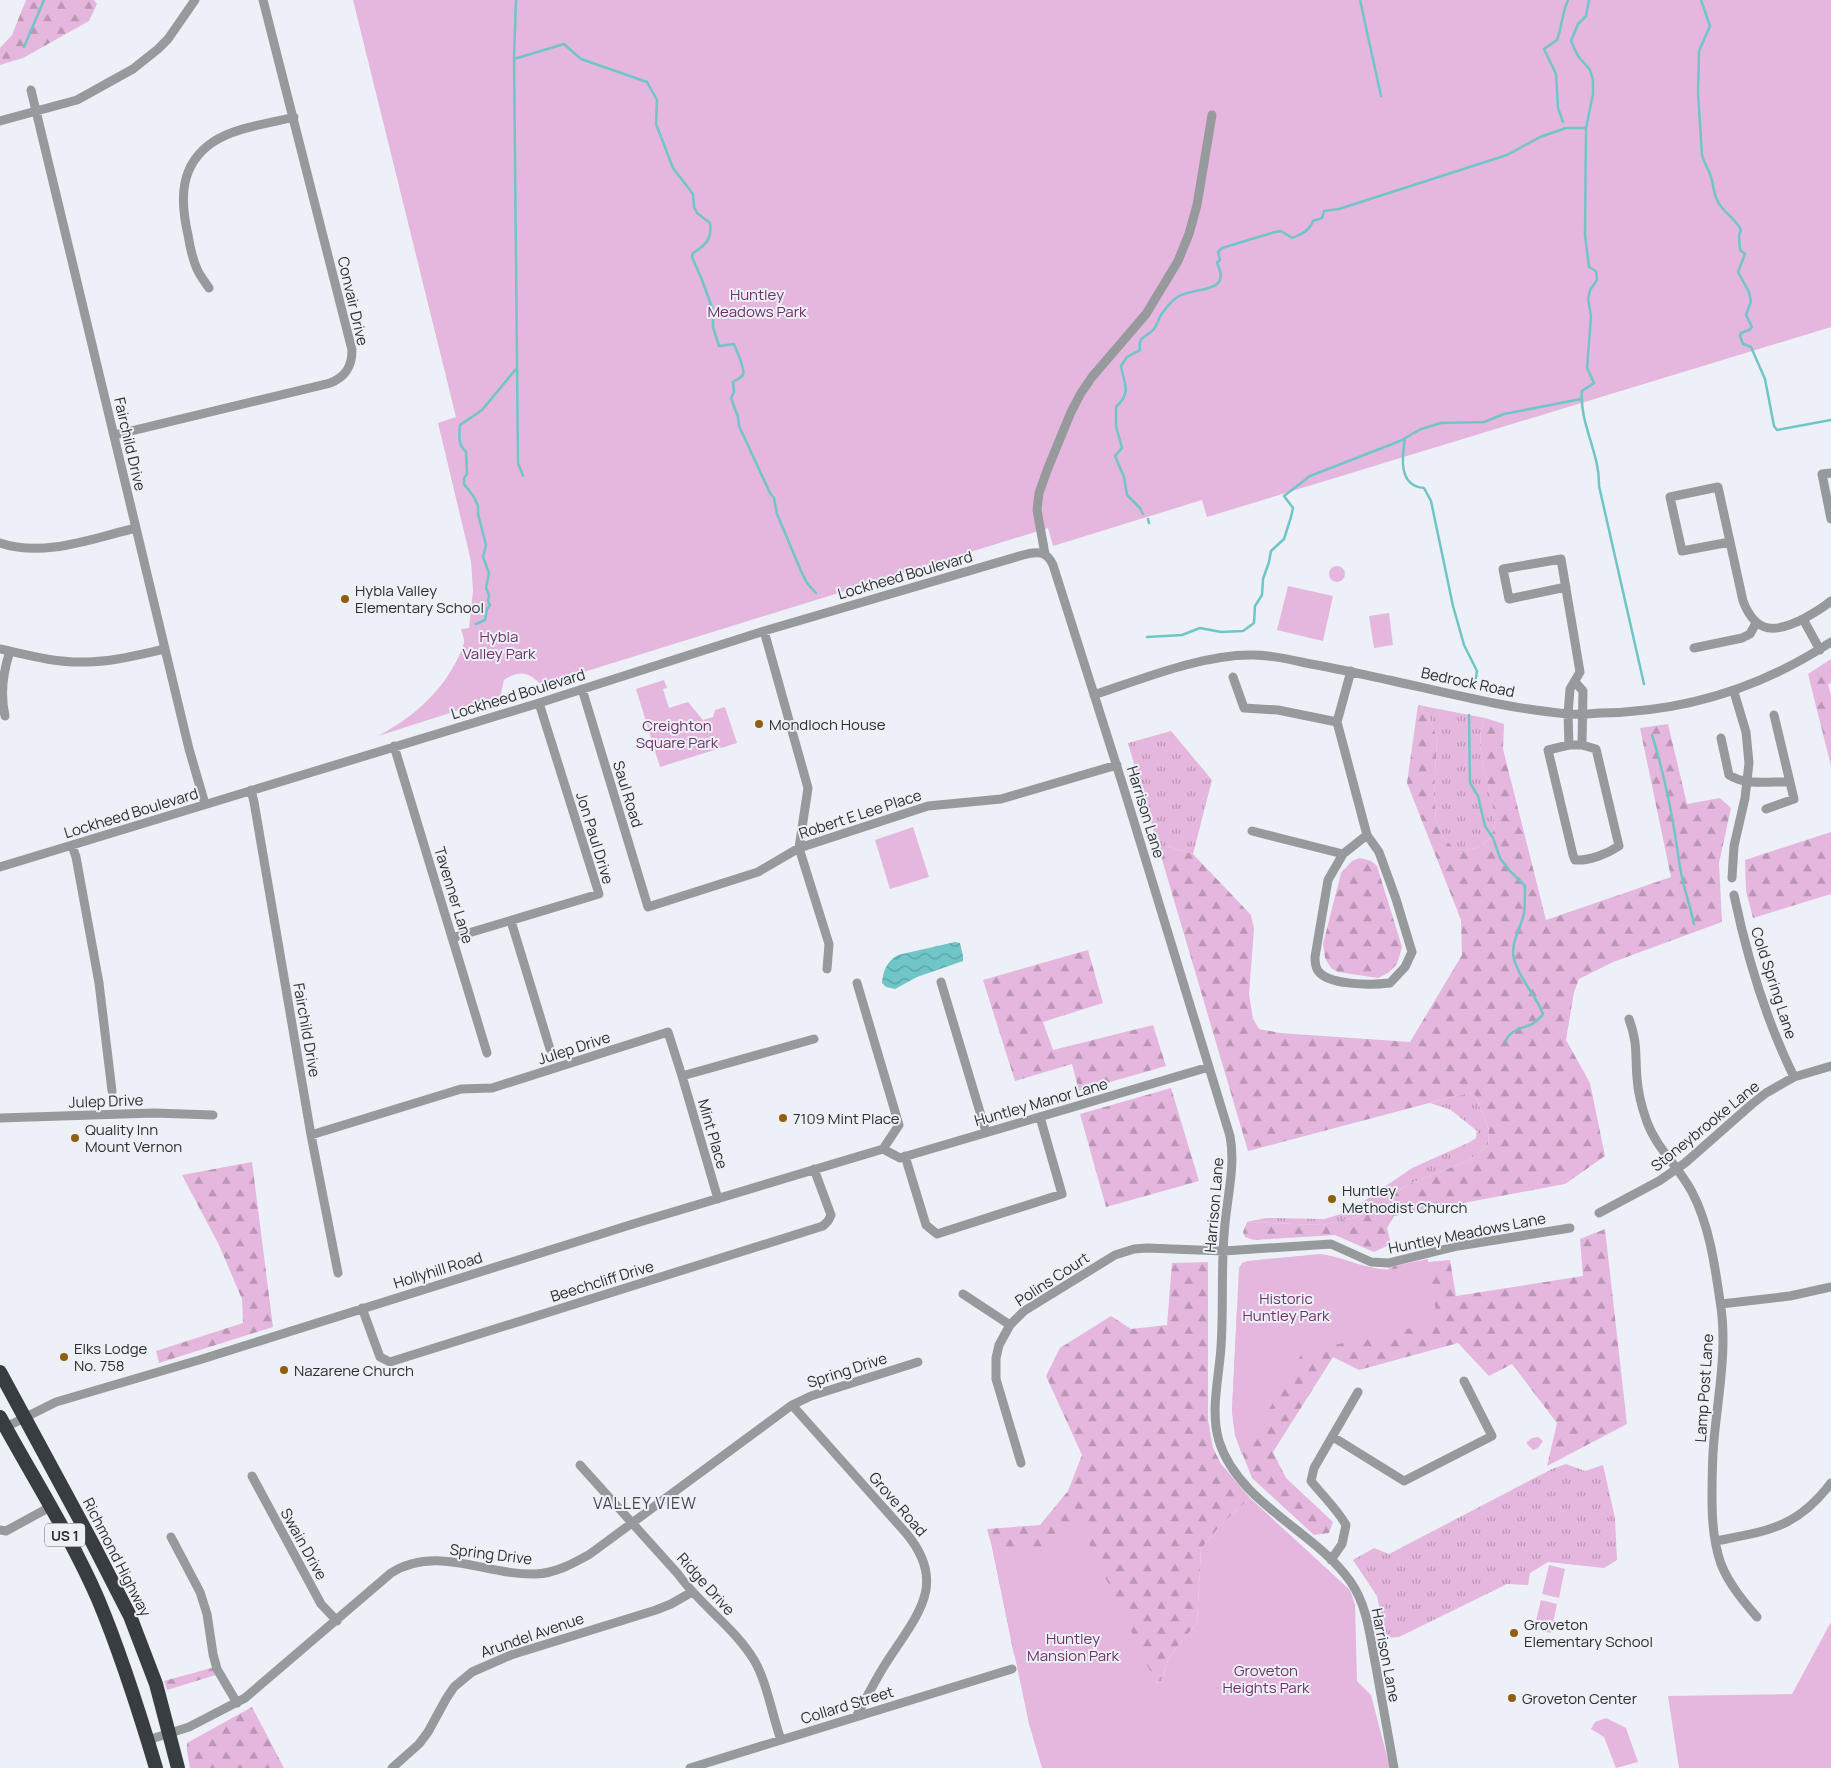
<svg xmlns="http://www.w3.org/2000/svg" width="1831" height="1768" viewBox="0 0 1831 1768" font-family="Manrope,sans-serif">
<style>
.grass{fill:url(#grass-tufts)}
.forest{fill:url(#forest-firs)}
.green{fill:#e5b7de}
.water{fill:url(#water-waves)}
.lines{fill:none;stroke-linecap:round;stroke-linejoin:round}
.stream{stroke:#70c5c7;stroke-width:2.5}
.minor{stroke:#979a9c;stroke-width:9}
.highway{stroke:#373d40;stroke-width:14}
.poi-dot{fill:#905e0d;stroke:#edf0f7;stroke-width:2}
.labels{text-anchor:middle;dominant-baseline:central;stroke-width:4;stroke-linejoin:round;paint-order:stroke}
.shield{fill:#edf0f7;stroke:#66686c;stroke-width:1}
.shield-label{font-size:14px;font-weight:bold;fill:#2c2d30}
.park-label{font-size:15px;fill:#6e3167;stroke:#edf0f7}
.street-label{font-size:15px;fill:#2c2d30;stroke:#edf0f7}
.poi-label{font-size:15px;fill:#2c2d30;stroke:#edf0f7;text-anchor:start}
.neighbourhood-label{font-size:16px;letter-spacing:1px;fill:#45484e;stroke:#edf0f7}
</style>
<defs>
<pattern id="grass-tufts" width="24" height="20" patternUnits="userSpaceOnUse" patternTransform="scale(1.25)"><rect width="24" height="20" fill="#e5b7de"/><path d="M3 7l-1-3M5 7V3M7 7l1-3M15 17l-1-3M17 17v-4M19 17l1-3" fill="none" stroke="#ba95b4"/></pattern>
<pattern id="forest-firs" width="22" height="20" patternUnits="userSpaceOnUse" patternTransform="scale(1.25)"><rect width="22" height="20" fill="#e5b7de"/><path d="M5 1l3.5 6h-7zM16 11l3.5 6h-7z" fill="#ba95b4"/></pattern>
<pattern id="water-waves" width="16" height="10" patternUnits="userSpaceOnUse" patternTransform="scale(1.25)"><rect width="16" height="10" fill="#70c5c7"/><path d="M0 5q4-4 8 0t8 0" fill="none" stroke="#5ca0a2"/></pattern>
</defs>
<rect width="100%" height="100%" fill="#edf0f7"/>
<!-- grass -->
<path class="grass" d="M1418 705 1485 718C1470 749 1495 792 1495 825 1495 828 1493 832 1491 835 1483 850 1470 850 1455 849L1443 837 1436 820 1434 795 1437 737 1428 715Z
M1171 731 1212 780 1193 854 1167 846H1158L1128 743Z
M1467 1093 1475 1095 1489 1130 1488 1145 1468 1161 1409 1184 1360 1216 1322 1225 1247 1222 1266 1218 1324 1219 1348 1212 1412 1168 1470 1142 1476 1138 1477 1131 1451 1110 1430 1103Z
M1566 1464 1585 1471 1603 1465 1615 1518 1617 1560 1604 1568 1548 1562 1530 1573 1528 1585 1507 1584 1399 1637 1385 1638 1377 1596 1353 1560 1374 1548 1389 1554 1552 1469Z"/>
<!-- forest -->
<path class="forest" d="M26 0H94L97 4 89 21 23 58 0 65V48L12 35Z
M1831 659V683L1828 684 1831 695V766L1808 674Z
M1418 705 1428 715 1437 737 1434 795 1436 820 1443 837 1455 849C1470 850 1483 850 1491 835 1493 832 1495 828 1495 825 1495 793 1470 749 1485 718L1504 724 1503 749 1546 920 1671 877 1640 728 1668 724 1687 804 1720 798 1731 808 1719 863 1722 922 1613 962 1579 979 1574 992 1566 1040 1590 1083 1605 1156 1565 1184 1394 1216 1387 1228 1391 1244 1374 1252 1335 1235 1254 1240 1245 1237 1243 1232 1247 1222 1322 1225 1360 1216 1409 1184 1468 1161 1488 1145 1489 1130 1475 1095 1467 1093 1248 1151 1158 846H1167L1193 854 1251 915 1254 929 1249 994 1253 1019 1259 1029 1280 1033 1410 1042 1462 955 1461 920 1407 783Z
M1831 832V894L1753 918 1746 891 1745 860Z
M1360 858 1371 861 1377 866 1402 947 1397 964 1388 973 1378 978 1338 972 1331 968 1325 958 1323 944 1341 873 1352 861Z
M1088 950 1103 1003 1043 1022 1053 1050 1153 1025 1166 1066 1079 1091 1072 1064 1015 1081 983 980Z
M1171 1088 1199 1181 1106 1207 1080 1114Z
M252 1162 273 1327 159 1363 156 1351 243 1323 242 1299 219 1245 182 1175Z
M1605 1229 1627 1424 1547 1466 1557 1423 1512 1364 1489 1376 1458 1343 1359 1370 1333 1357 1273 1452 1286 1478 1333 1522 1329 1533 1314 1535 1252 1478 1235 1435 1232 1411 1237 1309 1391 1273 1388 1267 1428 1259V1262L1450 1260 1456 1296 1583 1276 1580 1239Z
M1208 1262V1420L1213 1448 1221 1464 1250 1498 1220 1526 1201 1549 1197 1623 1169 1657 1161 1681 1145 1685 1014 1655 992 1547 987 1529 1040 1525 1068 1491 1082 1455 1046 1376 1060 1348 1111 1316 1131 1329 1167 1325 1172 1263Z
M215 1667 219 1674 167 1690 164 1681Z
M252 1707 284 1768H190L187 1751V1743Z"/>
<!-- green -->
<path class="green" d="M353 0H1831V327L1207 517 1202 500 1053 546 1048 528 542 685C529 673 521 669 504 680L500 697 378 736C411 718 438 696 456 662 459 656 464 647 464 641 464 637 462 633 461 629L469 628 473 591 471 561 438 423 456 417Z
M1329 574a8 8 0 1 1 16 0a8 8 0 1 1-16 0Z
M1288 586 1333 596 1323 641 1277 630Z
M1389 613 1393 645 1374 648 1369 616Z
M664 680 667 688 663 689 669 708 688 702 703 720 713 717 715 710 725 707 737 743 660 767 636 689Z
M913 827 929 877 890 889 875 840Z
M1320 1254C1341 1256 1360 1267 1381 1269 1396 1271 1412 1265 1427 1262L1438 1322 1303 1352 1242 1455 1235 1435 1232 1411 1239 1268 1242 1263 1247 1261Z
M1538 1437 1543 1441 1538 1448 1533 1450 1526 1443 1532 1438Z
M1250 1498 1350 1590 1355 1605 1357 1681 1371 1695 1390 1768H1042L1029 1724 992 1547 1047 1554 1079 1522 1156 1683 1161 1681 1169 1657 1197 1623 1201 1549 1220 1526Z
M1549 1565 1565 1569 1559 1598 1542 1594Z
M1541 1600 1557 1604 1551 1633 1534 1629Z
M1831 1622V1768H1679L1668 1696 1792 1694Z
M1606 1718 1626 1728 1638 1762 1616 1768 1604 1737 1591 1729 1595 1722Z"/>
<!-- water -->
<path class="water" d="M955 942 960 943 963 956V961L917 977 895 989 886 987 882 983C883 971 887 961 898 955Z"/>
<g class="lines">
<!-- stream -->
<path class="stream" d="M516 0 514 57 518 463 523 476
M1360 0 1381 96
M1589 0 1586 16 1578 24 1571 41 1578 56 1590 70 1593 80V94L1586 128 1585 235 1589 267 1596 271 1597 280 1590 290 1588 299 1591 316 1587 368 1594 383 1582 391C1579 423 1600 453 1599 486L1644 684
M1701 0 1710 26 1699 51 1698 93 1702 155C1704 164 1709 169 1711 177 1715 190 1713 198 1723 209 1730 217 1736 220 1741 230L1739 235 1740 250 1745 254 1738 272 1749 292 1751 301 1746 315 1752 327 1749 330 1741 333 1740 336 1743 344 1751 347 1765 379 1774 426 1777 430 1831 420
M24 47 44 0
M514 59 564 44 581 59 647 82 657 100 656 124 673 168 693 194 694 207 697 213 710 223C712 239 706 245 693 253L692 257 702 280 713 310V327L719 346 734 344C736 350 746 370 743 375 741 378 735 380 733 382L734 392 731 398 738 417 739 426 770 493 774 498 777 514 801 571 807 583 816 593
M1563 122 1558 108 1556 74 1544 49 1557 40C1562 27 1562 13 1568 0
M1405 438C1402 457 1398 486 1424 488L1431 501 1453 606 1464 645 1477 671 1475 683
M1143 514 1140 508 1127 495 1124 477 1115 456 1122 448 1116 426V407C1132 392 1124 384 1121 366L1127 357 1140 350C1138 335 1145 339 1154 329 1157 325 1158 320 1161 315 1165 309 1170 303 1176 298 1193 285 1233 296 1217 263L1220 260 1218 252 1222 248 1275 232 1281 231 1292 238C1302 234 1309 231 1313 221L1322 218 1324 211 1339 209 1507 155 1540 137 1566 128H1586
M1148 519 1149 523
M476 624 485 620 487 609 490 605 488 601 489 595 486 588 489 573 483 557 486 545 478 514V506L474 497 464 484V478L467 474 466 452C458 444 459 437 460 425L482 410 516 369
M1147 637 1182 635 1200 628 1221 632 1243 631 1254 623 1255 606 1262 595 1263 579 1269 562 1271 551 1284 539 1291 517 1293 508 1284 496 1310 476 1400 441 1421 429 1441 423 1484 422 1504 414 1581 399
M1469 715 1470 783 1478 796 1485 826 1493 838 1500 858 1510 871 1525 886C1525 895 1525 904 1524 913 1521 928 1510 943 1514 959 1519 979 1536 995 1543 1014 1539 1019 1535 1023 1530 1025 1520 1029 1510 1030 1506 1041
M1652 735C1665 776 1673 818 1679 860 1681 881 1690 904 1694 924"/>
<!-- minor -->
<path class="minor" d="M31 90 189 749 205 804
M0 121 77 100 133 69 158 49 168 39 195 0
M209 288C205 282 200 276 197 269 192 258 190 247 188 235 180 200 179 165 213 142 236 127 268 124 294 117
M114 435 330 383C346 377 352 366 352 350L263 0
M1831 473 1822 474 1831 519
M1730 542 1682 551 1670 497 1718 487 1743 601C1756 635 1776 633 1805 618 1814 613 1823 608 1831 601
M0 543C44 558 93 538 136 528
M1045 554 1037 510 1039 493 1048 468 1071 412 1081 393 1092 377 1146 314 1178 261 1189 234 1197 205 1212 115
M1566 587 1509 599 1503 569 1561 559 1580 672 1570 689 1568 714 1569 745
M1803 619 1820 650
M764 631 808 788 799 848 829 944 827 969
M1694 648 1742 638 1750 634 1756 623
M0 649C27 655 56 663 85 662 112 662 138 655 165 649
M1351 671 1337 722 1367 835 1379 852 1396 899 1412 952 1405 967 1390 983C1373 985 1325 986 1317 969 1315 965 1315 960 1315 957L1328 880 1343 854 1367 835
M1233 677 1244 708 1278 710 1337 722
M1576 683 1583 691 1582 745
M582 689 648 907 758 872 799 848 928 806 1001 799 1117 765
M1094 695C1142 679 1203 654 1253 655 1271 655 1289 659 1306 663 1334 668 1361 674 1389 680 1448 693 1509 709 1569 714 1580 715 1590 714 1600 713 1684 712 1761 688 1831 642
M5 716C0 694 3 672 10 651
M1721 738 1729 775C1746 786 1771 781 1790 782
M1569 745H1582L1596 749 1619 846C1607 854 1589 861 1575 860L1573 855 1548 750Z
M394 746 487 1053
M251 790 254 802 311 1135 338 1273
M1766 809 1794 799 1774 715
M1252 831 1343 854
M72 846 76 857 99 983 112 1091
M0 867 539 703 764 631 1023 555C1037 551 1047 551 1053 565L1124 789 1230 1136C1235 1163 1229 1188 1226 1215 1220 1259 1224 1303 1221 1347 1219 1378 1210 1411 1219 1441 1238 1503 1316 1532 1350 1581 1368 1606 1370 1638 1376 1667 1382 1701 1388 1734 1394 1768
M1732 878 1734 846 1745 798 1749 763 1746 732 1734 692
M1734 895C1747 957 1766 1020 1794 1077
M511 921 550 1049
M452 938 599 894 539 703
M941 982 986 1132
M857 983 899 1125 883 1149
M1629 1019C1638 1044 1635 1054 1637 1078 1638 1094 1642 1108 1647 1122 1657 1149 1679 1167 1692 1192 1709 1224 1715 1266 1720 1301 1728 1347 1718 1395 1714 1440 1712 1460 1712 1481 1712 1501 1712 1522 1714 1544 1721 1564 1729 1584 1743 1601 1757 1617
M682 1076 718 1199
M0 1118 154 1113 213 1115
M311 1135 461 1089 492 1088 668 1032 682 1076 814 1039
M883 1149 900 1158 1209 1067
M905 1156 926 1225 937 1234 1062 1194 1040 1117
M1599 1213 1659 1181 1685 1163 1752 1104 1766 1093 1794 1077 1831 1066
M963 1294 1010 1325
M1721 1304 1790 1296 1831 1287
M362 1308 380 1357 390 1362 823 1226 828 1221 831 1215 814 1169
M792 1405 906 1533C948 1583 918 1614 888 1660 876 1678 867 1697 856 1717
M6 1427 56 1402 199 1360 633 1224 883 1149
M1333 1437 1404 1481 1492 1436 1464 1381
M1021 1463 996 1379V1358L999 1345 1010 1325 1024 1311 1115 1255 1134 1249 1147 1248 1224 1251 1331 1244 1371 1262 1388 1263 1458 1246 1570 1228
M580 1465 678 1574C700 1605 734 1627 754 1660 767 1682 772 1715 781 1740
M252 1476 321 1604 337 1621
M0 1530 6 1531 50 1507
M171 1537 200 1592 207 1614 213 1654 217 1669 237 1703
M1716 1541C1768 1531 1797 1528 1831 1483
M1331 1560 1342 1544 1346 1525C1337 1509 1323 1496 1311 1481L1314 1468 1358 1392
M148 1740 189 1727 245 1698 391 1573C437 1544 487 1576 536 1574 556 1573 572 1564 590 1554L792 1405 811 1396 918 1362
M392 1768 419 1744 428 1732 446 1699 454 1687 472 1672 511 1655 656 1610 671 1604 692 1592
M690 1768 1012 1669"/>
<!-- highway -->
<path class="highway" d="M0 1372 93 1544 130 1616 156 1684 178 1768
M0 1417C32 1476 71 1537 98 1599 121 1654 139 1711 156 1768"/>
</g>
<!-- markers -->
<g class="poi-dot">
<circle cx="345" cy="599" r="5"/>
<circle cx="759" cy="724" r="5"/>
<circle cx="783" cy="1118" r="5"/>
<circle cx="75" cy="1138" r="5"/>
<circle cx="1332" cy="1199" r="5"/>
<circle cx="64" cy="1357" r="5"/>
<circle cx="284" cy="1370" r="5"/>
<circle cx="1514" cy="1633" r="5"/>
<circle cx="1512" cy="1698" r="5"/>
</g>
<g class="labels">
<!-- shield labels -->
<rect class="shield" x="45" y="1523.5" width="40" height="23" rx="4"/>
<g class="shield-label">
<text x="65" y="1535">US 1</text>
</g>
<!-- park labels -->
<g class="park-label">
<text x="757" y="294">Huntley<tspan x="757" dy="17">Meadows Park</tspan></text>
<text x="499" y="636">Hybla<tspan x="499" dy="17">Valley Park</tspan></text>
<text x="677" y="725">Creighton<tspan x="677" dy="17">Square Park</tspan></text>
<text x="1286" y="1298">Historic<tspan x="1286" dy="17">Huntley Park</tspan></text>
<text x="1073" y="1638">Huntley<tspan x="1073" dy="17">Mansion Park</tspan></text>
<text x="1266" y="1670">Groveton<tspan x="1266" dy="17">Heights Park</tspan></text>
</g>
<!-- street labels -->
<g class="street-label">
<text transform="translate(353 301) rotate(77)">Convair Drive</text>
<text transform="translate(130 444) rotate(77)">Fairchild Drive</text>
<text transform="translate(905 575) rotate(-16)">Lockheed Boulevard</text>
<text transform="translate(1468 682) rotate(12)">Bedrock Road</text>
<text transform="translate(518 694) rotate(-17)">Lockheed Boulevard</text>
<text transform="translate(628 794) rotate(73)">Saul Road</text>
<text transform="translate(1146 812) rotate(73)">Harrison Lane</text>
<text transform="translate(131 813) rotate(-17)">Lockheed Boulevard</text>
<text transform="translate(860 814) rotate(-18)">Robert E Lee Place</text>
<text transform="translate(595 838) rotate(73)">Jon Paul Drive</text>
<text transform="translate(454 895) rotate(73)">Tavenner Lane</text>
<text transform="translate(1774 983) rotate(72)">Cold Spring Lane</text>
<text transform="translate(307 1030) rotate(80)">Fairchild Drive</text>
<text transform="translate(574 1048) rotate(-18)">Julep Drive</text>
<text transform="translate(106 1101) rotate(-2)">Julep Drive</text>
<text transform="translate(1041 1102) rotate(-16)">Huntley Manor Lane</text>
<text transform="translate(1705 1126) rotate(-39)">Stoneybrooke Lane</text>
<text transform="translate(713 1134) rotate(74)">Mint Place</text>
<text transform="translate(1214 1205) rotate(-85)">Harrison Lane</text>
<text transform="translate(1467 1233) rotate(-11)">Huntley Meadows Lane</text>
<text transform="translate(438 1270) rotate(-17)">Hollyhill Road</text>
<text transform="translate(1052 1279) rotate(-33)">Polins Court</text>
<text transform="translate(602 1281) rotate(-17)">Beechcliff Drive</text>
<text transform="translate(847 1370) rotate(-18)">Spring Drive</text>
<text transform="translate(1704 1388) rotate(-86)">Lamp Post Lane</text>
<text transform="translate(898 1504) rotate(49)">Grove Road</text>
<text transform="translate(304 1544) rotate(61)">Swain Drive</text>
<text transform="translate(491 1554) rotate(7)">Spring Drive</text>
<text transform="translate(117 1557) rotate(63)">Richmond Highway</text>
<text transform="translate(706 1584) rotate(48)">Ridge Drive</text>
<text transform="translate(532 1635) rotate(-19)">Arundel Avenue</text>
<text transform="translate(1386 1655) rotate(79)">Harrison Lane</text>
<text transform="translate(847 1705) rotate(-17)">Collard Street</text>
</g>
<!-- poi labels -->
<g class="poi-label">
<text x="355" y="590">Hybla Valley<tspan x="355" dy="17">Elementary School</tspan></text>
<text x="769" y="724">Mondloch House</text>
<text x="793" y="1118">7109 Mint Place</text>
<text x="85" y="1129">Quality Inn<tspan x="85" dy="17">Mount Vernon</tspan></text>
<text x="1342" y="1190">Huntley<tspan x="1342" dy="17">Methodist Church</tspan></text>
<text x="74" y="1348">Elks Lodge<tspan x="74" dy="17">No. 758</tspan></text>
<text x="294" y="1370">Nazarene Church</text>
<text x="1524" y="1624">Groveton<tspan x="1524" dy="17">Elementary School</tspan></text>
<text x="1522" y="1698">Groveton Center</text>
</g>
<!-- neighbourhood labels -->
<g class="neighbourhood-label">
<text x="645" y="1503">VALLEY VIEW</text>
</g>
</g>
</svg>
